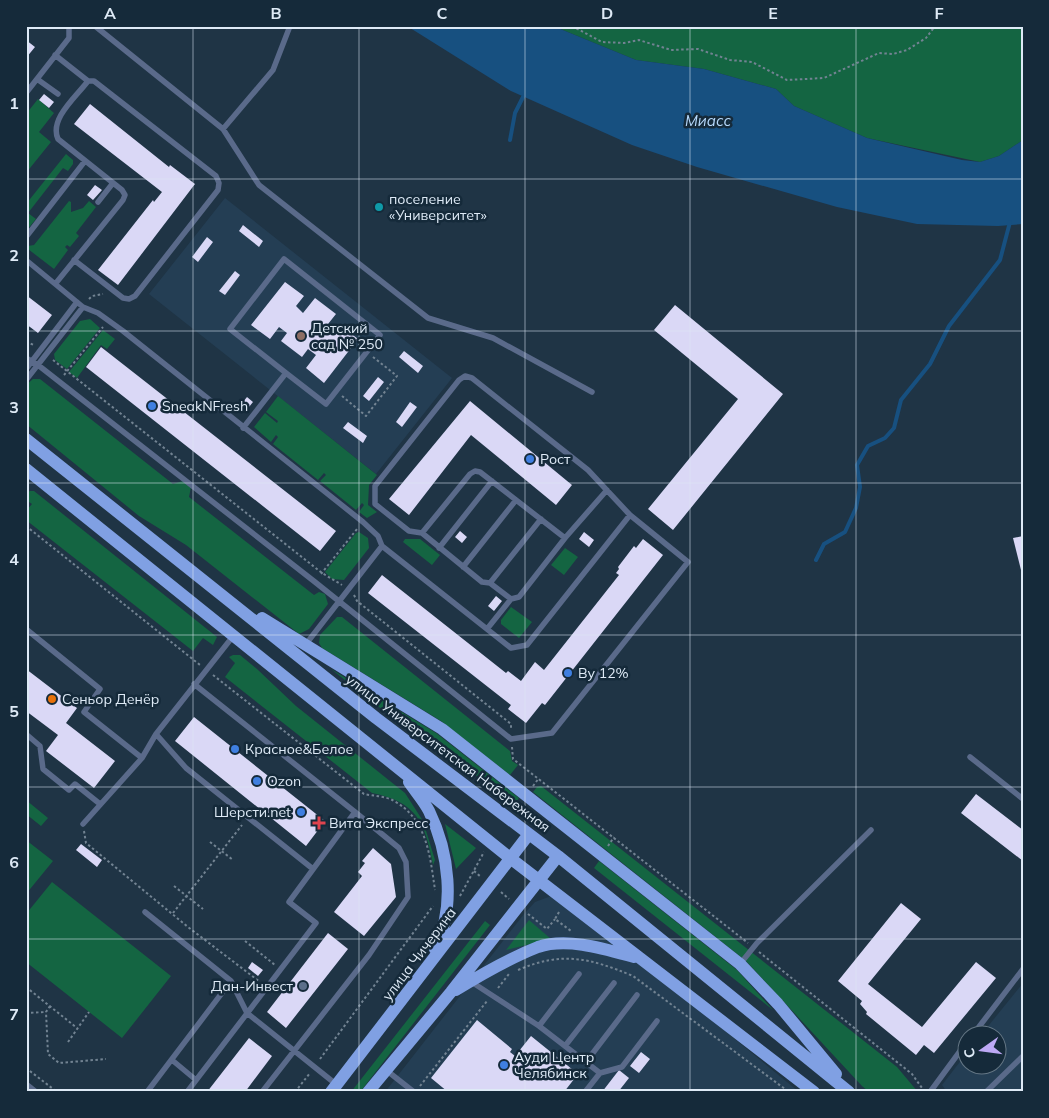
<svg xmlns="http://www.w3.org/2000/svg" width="1049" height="1118" viewBox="0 0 1049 1118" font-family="Mulish,sans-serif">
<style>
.built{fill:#243e54}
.green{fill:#146542}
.water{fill:#175080}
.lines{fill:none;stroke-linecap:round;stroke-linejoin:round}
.stream{stroke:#175080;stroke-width:4}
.building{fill:#dad8f6}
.path{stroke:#728392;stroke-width:2;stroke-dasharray:2.5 2.5;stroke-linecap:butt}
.lane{stroke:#5a6a8a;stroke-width:5.5}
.primary{stroke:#80a0e3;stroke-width:12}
.grid{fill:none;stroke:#deeaf6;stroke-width:1;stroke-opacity:0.55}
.culture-dot{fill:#0f9aa8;stroke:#152a3a;stroke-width:2}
.education-dot{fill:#8d6e63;stroke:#152a3a;stroke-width:2}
.shop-dot{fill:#3f7fe0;stroke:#152a3a;stroke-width:2}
.food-dot{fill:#e8710a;stroke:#152a3a;stroke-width:2}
.health-dot{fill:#e0444e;stroke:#152a3a;stroke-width:2}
.service-dot{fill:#5c6f8a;stroke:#152a3a;stroke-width:2}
.labels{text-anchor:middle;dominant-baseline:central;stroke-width:5;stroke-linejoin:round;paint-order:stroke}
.poi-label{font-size:14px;fill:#deeaf6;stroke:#152a3a;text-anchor:start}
.street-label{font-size:14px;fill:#deeaf6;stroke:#152a3a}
.water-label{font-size:15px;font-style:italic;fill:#b6d9fc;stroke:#152a3a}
.neatline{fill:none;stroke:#deeaf6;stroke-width:2}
.grid-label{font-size:16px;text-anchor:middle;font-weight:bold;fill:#deeaf6}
</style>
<rect width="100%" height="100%" fill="#1f3445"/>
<!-- built -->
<path class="built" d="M225 198 452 378 376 474 149 294Z
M554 895 563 897 799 1092H385L524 914 535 902Z
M1023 983V1092H947L942 1085 966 1054V1066H996V1036L981 1035Z"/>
<!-- green -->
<path class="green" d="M553 26H1023V140L999 156 980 162 867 138 794 106 776 89 704 69 636 60Z
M38 99 54 113 39 132 51 142 26 173V114Z
M66 154 73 160V164L68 171 63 168 28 213 36 219 26 231V204Z
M69 201 71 202V212L83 208 89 201 96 207 76 233 79 236 70 247 67 245 65 247 68 250 54 269 28 249V246L34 245Z
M90 319 100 328 67 369 55 360 54 354 80 321Z
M103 330 115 339 107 349 101 345 77 378 69 372Z
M33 379H40L173 484 183 481 191 487 189 497 314 595 319 592 325 594 328 604 309 629 299 634 186 545 139 516 26 424V385Z
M278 396 377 475 369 485 368 505 377 512 367 518 359 512 364 505 362 503 356 510 320 481 326 475 324 473 318 480 273 444 278 437 276 435 271 442 254 427 265 413 277 423 278 421 266 412Z
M30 491H34L217 637 213 645 203 638 193 651 26 520V511L32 504 26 500V493Z
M359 532 368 538 369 548 344 580 332 579 325 572 356 533Z
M405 539H420L440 555 432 565 403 542Z
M565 548 578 557 564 575 551 565Z
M511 607 532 622 519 638 501 624V620Z
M337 617H342L510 751 512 761 518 765 510 775 441 721 322 648 319 643 320 635Z
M233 655H240L257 669 296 706 405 793 423 821 435 860 433 865C425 822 417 802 372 793L225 677 235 663 229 657Z
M331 669 436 733 519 798 514 805 429 739 384 711Z
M541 786 897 1067 918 1092H869L862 1086 746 961 533 792 537 787Z
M26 800 48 818 41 826 26 814Z
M445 824 476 848 456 869Z
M26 840 53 861 26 894Z
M599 861 737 970 773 1010 594 868Z
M52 882 171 976 122 1038 26 962V914Z
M529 920 551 939 506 950Z
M485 921 490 925 360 1092H351Z"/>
<!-- water -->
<path class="water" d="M407 26H553L636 60 704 69 776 89 794 106 867 138 962 160 980 162 999 156 1023 140V224L998 226 917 224 837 207 697 167 632 145 511 91Z"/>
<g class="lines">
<!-- stream -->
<path class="stream" d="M510 140 515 113 523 97
M816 560 824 544 845 532 856 508 860 487 857 465 868 446 885 438 894 428 901 400 930 364 949 326 1000 260 1010 222"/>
</g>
<!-- building -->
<path class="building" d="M26 40 35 47 26 58Z
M44 94 54 102 49 108 39 100Z
M90 104 169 167 170 165 195 184 118 285 98 270 153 200 154 202 162 192 74 124Z
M95 185 102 190 93 200 87 195Z
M243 225 263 241 259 247 239 231Z
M207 237 213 242 198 262 192 257Z
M235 271 240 275 225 295 219 291Z
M285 282 304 296 296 306 303 313 315 298 336 314 324 329 332 335 340 325 358 339 324 383 306 368 316 355 308 349 302 357 281 341 287 333 279 327 270 339 251 325Z
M26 295 52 315 38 333 26 324Z
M675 305 783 394 673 530 648 509 738 399 654 330Z
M101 347 336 531 320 551 86 367Z
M404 351 423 366 418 373 399 357Z
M378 377 384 382 369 401 363 396Z
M247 397 253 402 245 412 239 407Z
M470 401 572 485 556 505 471 435 409 515 389 499Z
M410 402 417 407 402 427 396 422Z
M348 422 367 436 363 443 343 428Z
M460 531 467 537 462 543 455 537Z
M584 532 594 540 589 547 579 539Z
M1023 536V574H1022L1013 538Z
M643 539 663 555 545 705 542 703 526 723 508 709 511 705 368 593 382 575 506 673 508 671 521 681 535 662 544 670 619 575 616 573 619 569 618 567 634 546 636 548Z
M496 596 502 601 494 611 488 606Z
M26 669 77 708 66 723 115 761 94 788 46 751 58 735 26 711Z
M194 717 325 821 306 846 175 741Z
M976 794 1023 830V861L961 813Z
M81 844 102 860 97 867 76 850Z
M373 848 391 864 396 897 364 936 334 912 362 876 358 872 365 863 362 861Z
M901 903 921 919 868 984 922 1027 976 962 996 978 934 1053 924 1045 916 1055 866 1014 867 1012 860 1004 862 1001 838 981Z
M328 933 348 949 286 1028 267 1012Z
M252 962 263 970 258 976 248 968Z
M477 1020 512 1049 510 1052 515 1056 531 1036 578 1074 564 1092H448L431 1078Z
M249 1038 272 1056 245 1092H207Z
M641 1052 650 1059 639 1073 630 1066Z
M619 1070 629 1078 618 1092H602Z"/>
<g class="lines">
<!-- path -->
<path class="path" d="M572 26 602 42 624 43 639 40 671 50 698 49 730 60 752 62 787 80 824 78 879 53 893 54 907 50 926 38 935 26
M89 299 92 296 103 294
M26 342 34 345
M53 360 322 573 342 585
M64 375 103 327
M342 396 366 416 397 376 373 357
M26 526 200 665
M321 574 357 529
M354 595 357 601 511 724V728
M213 675 364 794C373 796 386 796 394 801 427 819 430 856 435 890
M512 747 513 759 748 943
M533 786 539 778
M84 831 86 843 188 927 260 982
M210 842 233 860
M608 846 614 837
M474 871 481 877
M174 886 203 909
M501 892 509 899
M460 896 484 852
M559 912 555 919 571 931
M173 913 242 825
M528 914 547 929 555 919
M245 941 275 965
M759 952 912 1074 922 1088
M518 970C562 951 590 958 633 976L789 1092
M26 987 77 1028
M498 988 509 974
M50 1006 46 1012 48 1054 59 1063 106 1059
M26 1013 46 1012
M68 1042 89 1012
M320 1059 433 906
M26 1068 57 1092
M420 1086 487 1001
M295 1092 310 1073"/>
<!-- lane -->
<path class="lane" d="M95 26 223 129 259 185 428 318 493 338 592 392
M55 55 88 81H94L216 176 219 183 218 190 135 296 129 299 123 298 74 260
M37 79 58 94
M26 93 69 38V26
M223 129 273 70 290 26
M98 202 113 183
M26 237 85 161
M26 260 83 307 98 313 123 331 363 522 378 536 382 546 511 648 527 645 630 515 688 562 552 733 511 739 315 582 38 365 26 358
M56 283 123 200 125 195 122 190 58 139C49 119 76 97 88 81
M26 369 77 302
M26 380 83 307
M243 428 286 373 326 404 380 335 284 259 230 329 286 373
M422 533 470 474 475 471 480 472 565 538 607 490
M565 538 519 597 511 599 490 583 482 582 422 533 409 531 375 504V486L459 380 465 376 472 378 588 470 630 515
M439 548 492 481
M463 567 516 500
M490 583 541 519
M26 629 100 689 84 712 142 758
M487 629 511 599
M306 644 382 546
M26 734 40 746 43 769 69 790 75 784 100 804
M156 734 186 768 313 869
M970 757 1023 799
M83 824 142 758 156 734 234 635
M145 912 231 981 247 1013 337 1085
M740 964 757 943 871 830
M470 981 539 1026 600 1073 585 1092
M539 1026 579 974
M972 1036 1023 969
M565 1046 614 983
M172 1060 196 1080
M586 1062 637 995
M386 1070 414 1092
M600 1073 622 1067 657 1021
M26 1084 36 1092
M147 1092 231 981
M187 1092 316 923 289 902 355 812 194 684
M262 1092 369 955 408 897 406 862 399 848 355 812
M930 1092 966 1043
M986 1092 1023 1056"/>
<!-- primary -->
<path class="primary" d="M26 439 376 718 558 856 849 1092
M26 469 510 858 814 1092
M262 618 442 729 740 964 778 1004 836 1074
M409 782C415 791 424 801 429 811 449 852 456 907 435 949
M456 990C482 974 510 958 538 947 567 937 605 949 634 957
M331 1092 529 834
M368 1092 451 992 558 856"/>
</g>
<!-- grid -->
<path class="grid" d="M193 26V1092M359 26V1092M525 26V1092M690 26V1092M856 26V1092M26 179H1023M26 331H1023M26 483H1023M26 635H1023M26 787H1023M26 939H1023"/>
<!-- markers -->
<circle class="culture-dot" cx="379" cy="207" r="5"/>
<circle class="education-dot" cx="301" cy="336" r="5"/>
<g class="shop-dot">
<circle cx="152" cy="406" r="5"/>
<circle cx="530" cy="459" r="5"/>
<circle cx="568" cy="673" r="5"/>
<circle cx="235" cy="749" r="5"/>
<circle cx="257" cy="781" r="5"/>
<circle cx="301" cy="812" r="5"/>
<circle cx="504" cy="1065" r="5"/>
</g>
<circle class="food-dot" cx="52" cy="699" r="5"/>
<path class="health-dot" d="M316.5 815.5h5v5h5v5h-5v5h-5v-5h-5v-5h5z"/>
<circle class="service-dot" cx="303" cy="986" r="5"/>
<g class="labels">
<!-- poi labels -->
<g class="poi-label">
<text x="389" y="199">поселение<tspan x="389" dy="16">«Университет»</tspan></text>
<text x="311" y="328">Детский<tspan x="311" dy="16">сад № 250</tspan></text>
<text x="162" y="406">SneakNFresh</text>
<text x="540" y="459">Рост</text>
<text x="578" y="673">Ву 12%</text>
<text x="62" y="699">Сеньор Денёр</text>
<text x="245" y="749">Красное&amp;Белое</text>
<text x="267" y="781">Ozon</text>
<text x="291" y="812" text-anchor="end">Шерсти.net</text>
<text x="329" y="823">Вита Экспресс</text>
<text x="293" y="986" text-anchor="end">Дан-Инвест</text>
<text x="514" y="1057">Ауди Центр<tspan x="514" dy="16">Челябинск</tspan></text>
</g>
<!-- street labels -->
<g class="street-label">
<text transform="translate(448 753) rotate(37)">улица Университетская Набережная</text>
<text transform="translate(419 954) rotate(-53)">улица Чичерина</text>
</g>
<!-- water labels -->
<g class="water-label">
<text x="708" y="120">Миасс</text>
</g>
</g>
<!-- border -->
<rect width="1049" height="1118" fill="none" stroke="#152a3a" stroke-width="55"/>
<!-- north arrow -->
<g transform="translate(982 1050) rotate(256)"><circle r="24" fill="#152a3a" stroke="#657785"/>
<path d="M0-4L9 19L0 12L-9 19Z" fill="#bda9f5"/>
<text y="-8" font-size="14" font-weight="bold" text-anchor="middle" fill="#deeaf6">С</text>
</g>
<rect x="28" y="28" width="994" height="1062" class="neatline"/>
<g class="grid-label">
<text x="110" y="19">A</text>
<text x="276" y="19">B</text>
<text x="442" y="19">C</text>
<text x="607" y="19">D</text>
<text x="773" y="19">E</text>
<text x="939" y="19">F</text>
<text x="14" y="109">1</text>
<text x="14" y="261">2</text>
<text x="14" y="413">3</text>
<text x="14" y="565">4</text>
<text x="14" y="717">5</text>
<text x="14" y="868">6</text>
<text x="14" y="1020">7</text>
</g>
</svg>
